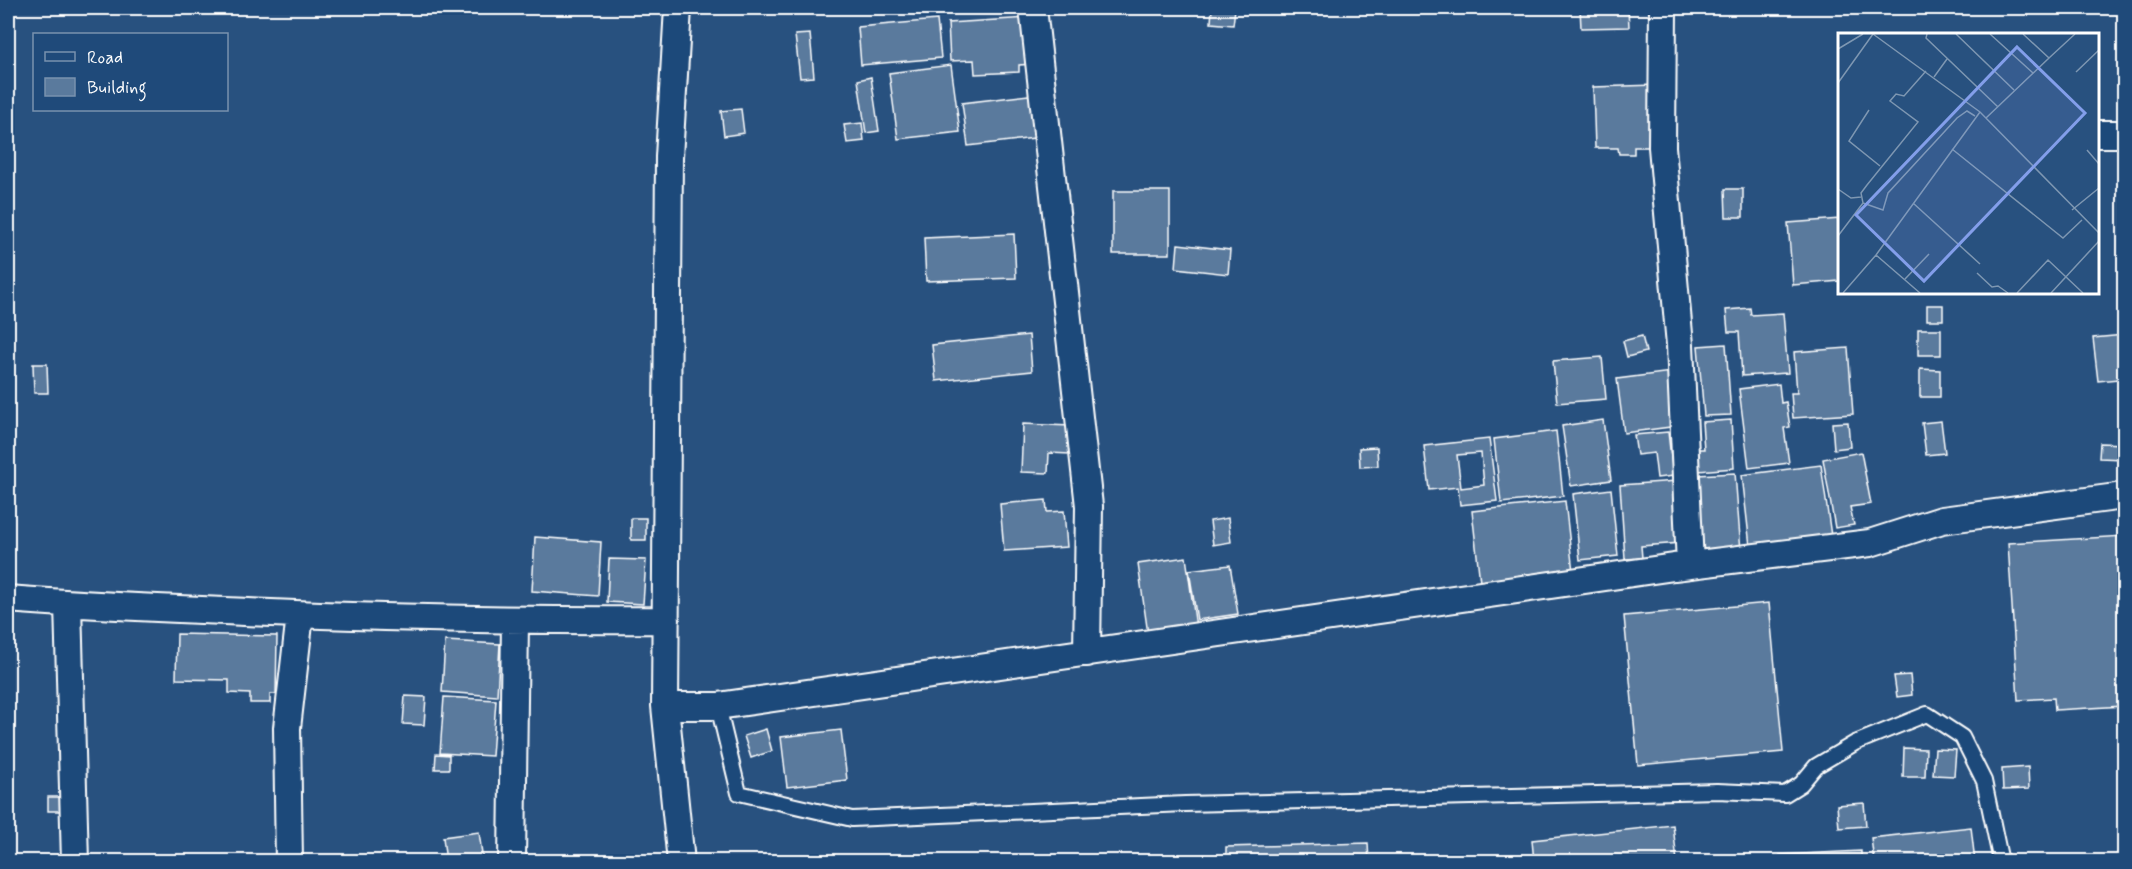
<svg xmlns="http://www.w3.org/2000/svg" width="2132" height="869" viewBox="0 0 2132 869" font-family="Mynerve,sans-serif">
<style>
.building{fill:#5a7a9d;stroke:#fff;stroke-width:1.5;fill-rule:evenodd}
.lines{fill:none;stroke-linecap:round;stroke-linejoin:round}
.lane-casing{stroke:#fff;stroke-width:18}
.street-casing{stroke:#fff;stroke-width:30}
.lane{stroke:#1f4a7a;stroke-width:14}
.street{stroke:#1f4a7a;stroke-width:26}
.inset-road{fill:none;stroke:#7e97b2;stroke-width:1.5}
.view{fill:#839eea;fill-opacity:0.15;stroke:#839eea;stroke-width:3}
.inset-edge{fill:none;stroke:#fff;stroke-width:3}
</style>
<rect width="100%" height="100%" fill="#28517f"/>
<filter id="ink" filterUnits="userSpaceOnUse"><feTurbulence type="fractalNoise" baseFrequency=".0167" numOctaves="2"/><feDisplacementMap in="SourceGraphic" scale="12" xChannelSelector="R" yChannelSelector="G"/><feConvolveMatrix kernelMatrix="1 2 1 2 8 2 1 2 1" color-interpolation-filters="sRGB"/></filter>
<g filter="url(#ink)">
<!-- building -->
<path class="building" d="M1212 8 1235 9 1233 25 1211 23Z
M1580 8H1628L1629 27 1581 28Z
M1030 18 1033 64 1019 65V72L975 74 974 60 950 61 948 23Z
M937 20 941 58 861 65 858 27Z
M810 34 814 77 800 78 795 35Z
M951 65 960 132 898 139 889 73Z
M871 77 879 131 866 133 858 80Z
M1656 85 1652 147H1634V154H1619L1618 148H1595L1593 87Z
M1037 94 1043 137 968 146 962 103Z
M741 109 744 133 724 136 721 111Z
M862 123 864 141 847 143 844 125Z
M1725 189H1743V217H1726Z
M1113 191H1170V254H1113Z
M1840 219V281L1793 285 1788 223Z
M1014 234 1016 278 926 281 924 238Z
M1178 244 1230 250 1228 274 1176 268Z
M1927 305H1943V320H1927Z
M1750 308 1751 315 1783 313 1788 373 1742 376 1739 332H1728L1726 310Z
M1918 329H1941V355H1918Z
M1029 335 1032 371 936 381 932 345Z
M2124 335V389H2119L2118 379 2098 381 2093 338Z
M1642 336 1646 352 1627 357 1623 341Z
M1726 344 1731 415 1704 416 1698 346Z
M1848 348 1853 414 1793 418 1791 393H1797L1794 352Z
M1602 357 1606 399 1557 403 1553 361Z
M33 364H47L48 393H34Z
M1920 369 1940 370V397H1920Z
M1671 372 1678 426 1624 433 1617 379Z
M1779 384 1781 403 1786 402 1790 427 1784 428 1789 463 1749 468 1739 389Z
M1603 420 1611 480 1571 486 1562 426Z
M1731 420 1734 468 1698 471 1696 449H1704L1702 422Z
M1941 421 1945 453 1926 455 1922 423Z
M1848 422 1850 447 1834 449 1832 423Z
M1023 424 1071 426 1070 454 1049 453 1048 473 1021 472Z
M1556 431 1563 496 1501 503 1494 439Z
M1668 432 1673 476 1657 478 1654 453 1637 455 1634 435Z
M1489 439 1497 501 1460 505 1458 487 1429 490 1424 446ZM1481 453 1484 485 1461 488 1457 455Z
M2100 443 2124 444V459L2099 458Z
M1377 447 1378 466 1360 467 1359 448Z
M1861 452 1871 504 1850 507 1854 525 1835 528 1823 459Z
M1821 465 1831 536 1750 546 1742 475Z
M1735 473 1741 551 1703 554 1697 475Z
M1677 481 1681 543 1641 546 1642 558 1625 559 1620 485Z
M1611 489 1618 556 1580 560 1573 494Z
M1046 500 1047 512 1064 511 1067 547 1004 551 1000 504Z
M1565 501 1573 572 1480 582 1472 511Z
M631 518H646V540H631Z
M1228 518 1231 542 1213 545 1210 521Z
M2124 536V706L2055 710 2054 698 2018 700 2008 543Z
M535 537 601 542 598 596 532 591Z
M1186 557 1196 627 1148 634 1138 564Z
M609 559 646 560 643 604 607 602Z
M1230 565 1238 614 1197 620 1189 570Z
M1769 603 1783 752 1638 765 1624 616Z
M177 634 277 636 276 694H270V703H250V694L229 693V680L176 679Z
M445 641 500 644 497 696 442 692Z
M1910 675 1912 695 1897 697 1894 676Z
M405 696 426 697 424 725 403 724Z
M444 697 496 700 492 756 440 753Z
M766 729 772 751 751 758 744 736Z
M841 730 847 780 787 787 781 737Z
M1904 748 1926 749 1925 777H1903Z
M1935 749 1956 750 1954 776 1933 775Z
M436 754 449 755V769H435Z
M2028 767 2029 789 2003 790 2002 769Z
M48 797H64V811H48Z
M1864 803 1866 826 1839 828 1837 805Z
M1673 825 1677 862H1534L1532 840Z
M1971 827 1975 862H1874L1871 838Z
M479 832 483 862H446L443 837Z
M1368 843 1369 862H1226V847Z
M1861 851V862H1780V855Z
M835 855 836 862H779Z"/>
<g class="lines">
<!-- lane casing -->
<g class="lane-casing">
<path id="lane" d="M718 706 739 793 852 819 1185 804 1717 791 1785 794 1801 784 1816 766 1855 743 1927 714 1962 737 1984 781 2001 862"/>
</g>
<!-- street casing -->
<g class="street-casing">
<path id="street" d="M678 8 669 157 665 706 681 862
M1033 8 1089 506 1087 653
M1663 8 1662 147 1680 345 1690 565
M2098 134H2124
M8 599C80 605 152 608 225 611 372 618 519 621 666 620
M68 604 75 862
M665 706H718L1674 567 1870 543 1942 520 2124 496
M289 862 287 728 300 615
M512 862 515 621"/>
</g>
<!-- lane -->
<use href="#lane" class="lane"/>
<!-- street -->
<use href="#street" class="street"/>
</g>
</g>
<!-- overview -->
<g transform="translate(1838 33)">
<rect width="261" height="261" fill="#28517f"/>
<path class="inset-road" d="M35 1 142 79 261 200M89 1 88 5 160 74M118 1 176 57M152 1 195 40M0 16 25 1M211 25 237 1M238 39 261 17M96 44 109 26M0 50 35 1M31 77 11 108 42 133M148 85 211 25 185 1M114 116 225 205 244 187M249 117 261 131M0 156 13 165 23 164M25 170 45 177 50 160 119 85 129 78 137 83M75 170 142 231M234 177 261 155M0 203 25 170 23 160 29 152 80 89 52 68 58 61 66 63 88 38M38 222 82 260M139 240 154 254 160 253 170 260M67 246 91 221M5 260 38 222 142 79M179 260 210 227 245 260M213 260 261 208"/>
<path class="view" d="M179 14 247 80 86 248 18 182Z"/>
<rect width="261" height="261" class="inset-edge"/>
</g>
<!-- margin -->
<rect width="2132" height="869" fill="none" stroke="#1f4a7a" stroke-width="30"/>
<rect x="15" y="15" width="2102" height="839" fill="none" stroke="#fff" stroke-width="2" filter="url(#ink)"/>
<!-- legend -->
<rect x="33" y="33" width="195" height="78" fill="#1f4a7a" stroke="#7992af" stroke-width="1.5"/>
<rect x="45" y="52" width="30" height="9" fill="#1f4a7a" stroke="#7992af" stroke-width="1.5"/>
<text x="87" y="63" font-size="18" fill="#ffffff">Road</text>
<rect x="45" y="78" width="30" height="18" fill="#5a7a9d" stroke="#7992af" stroke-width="1.5"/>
<text x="87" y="93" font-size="18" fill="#ffffff">Building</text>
</svg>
